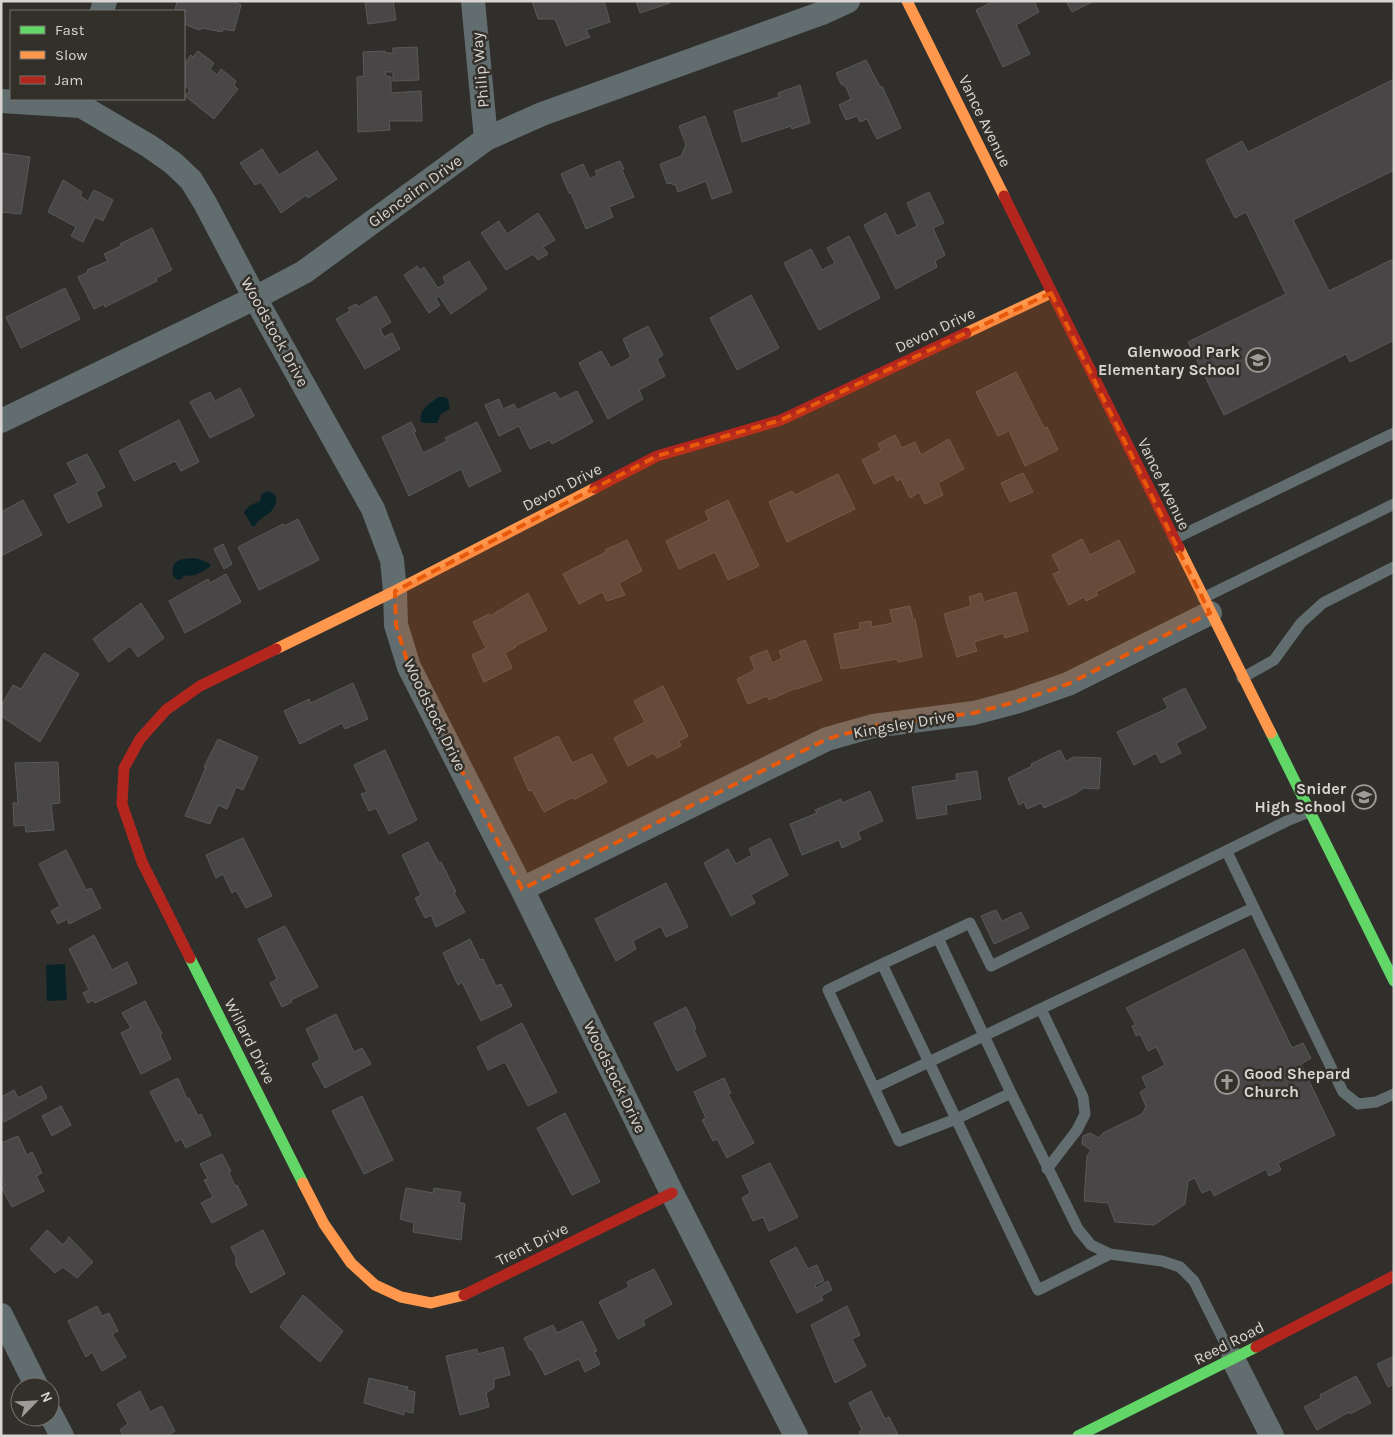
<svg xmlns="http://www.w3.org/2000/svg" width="1395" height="1437" viewBox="0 0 1395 1437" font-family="Karla,sans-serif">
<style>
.water{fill:#072327}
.building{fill:#484646;stroke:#5a595a}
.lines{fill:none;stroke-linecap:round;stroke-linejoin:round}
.lane{stroke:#626d6f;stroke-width:11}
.street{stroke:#626d6f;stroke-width:24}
.fast{stroke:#63d668;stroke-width:11}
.slow{stroke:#ff974d;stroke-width:11}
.jam{stroke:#b3261e;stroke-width:11}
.marked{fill:#e8590c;fill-opacity:0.2;stroke:#e8590c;stroke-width:4;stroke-dasharray:10 6;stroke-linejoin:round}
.labels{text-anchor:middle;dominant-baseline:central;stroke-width:5;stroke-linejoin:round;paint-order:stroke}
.street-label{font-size:16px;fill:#d8d5d2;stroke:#33302a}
.poi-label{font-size:16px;font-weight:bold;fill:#d8d5d2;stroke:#33302a;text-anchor:end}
</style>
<rect width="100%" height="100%" fill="#312f2c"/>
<!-- water -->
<path class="water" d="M439 397H444L448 399 450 409 441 414 437 423H426L421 422C418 410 430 403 439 397Z
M268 491 271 492 276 496C278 515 261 514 255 526H252L244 512 249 506 260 501 262 494Z
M194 558 202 560 210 564V567L196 575 183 576V578L178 580 173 576C171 560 179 559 194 558Z
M65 964 67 1000 47 1001 46 965Z"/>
<!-- building -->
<path class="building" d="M177 1H233L241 5 234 31 223 29 222 32 202 28 199 30 184 24V11H175Z
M365 1H393L396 20 368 24Z
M532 1H573L574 2 577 1H604L610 22 586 30 590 37 566 46 555 19H538Z
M636 1H670V3L640 13Z
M994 1H1034L1039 12 1016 25 1030 54 1003 67 976 10Z
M1066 1H1094L1072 12Z
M417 47 419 80 393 81V72H385L386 76 391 77V93L421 91 422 121H389L390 130 358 132 357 77 364 76 363 52 385 51V53H393V48Z
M198 51 214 63 210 69 217 75 221 69 236 81 234 85 238 89 214 119 185 96 190 90 184 85V64L191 55 193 57Z
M866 60 880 87 882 86 901 128 877 139 867 119 860 122 857 116 846 120 839 105 851 99 846 87 841 84 836 73Z
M1394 79V170L1293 220 1329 291 1391 260 1394 265V340L1350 362 1346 354 1224 415 1188 342 1286 294 1246 212 1235 218 1206 160 1242 141 1248 152Z
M800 85 810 123 792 129 791 126 742 142 734 111 779 97 778 93Z
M705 116 732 192 712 199 706 181 678 192 675 184 673 185 672 183 667 184 660 164 681 156 686 145 679 126Z
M262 149 279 175 317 151 337 179 308 198 306 195 281 213 261 182 255 185 240 163Z
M1 153 30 157 21 214 1 212Z
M620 161 624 169 622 170 634 197 609 207 613 217 586 229 571 193H569L561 174 583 164 590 179 597 175 595 171Z
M63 180 82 192 80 196 88 201 94 190 113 200 103 221 95 217 83 242 71 236 76 227 48 212Z
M929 192 944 223 933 228 945 255 935 261 937 267 896 289 864 225 886 213 897 236 917 226 907 203Z
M538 213 555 240 543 247 548 254 538 260 533 254 506 270 481 233 499 221 507 234Z
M152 228 172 270 156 278 157 281 105 307 104 304 94 309 78 277 88 272 87 270 108 261 104 254 121 246 120 244Z
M849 236 880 298 819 330 784 263 811 249 822 270 835 263 827 248Z
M469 261 487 289 451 314 439 296 436 299 440 305 429 313 404 275 417 266 420 270 424 267 438 288 446 283 443 277Z
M65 288 80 319 21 348 6 317Z
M751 295 779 348 737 370 710 318Z
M376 296 391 322 380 329 384 337 392 333 400 349 365 369 336 319 350 311 348 308 356 304 358 307Z
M648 326 663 355 657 359 665 376 639 390 643 399 608 419 579 363 601 351 611 368 631 357 623 339Z
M1016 372 1044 428 1047 427 1058 450 1025 466 1009 431 998 436 976 392Z
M240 388 254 416 210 438 190 402 210 392 215 401Z
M577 391 593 422 552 444 550 440 530 449 519 426 499 436 485 405 499 399 503 409 514 404 517 410 555 392 560 399Z
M179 420 199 462 181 471 175 461 134 481 119 451Z
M411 422 416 431 414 433 423 453 447 441 445 438 477 422 501 471 469 487 461 469 409 496 382 437Z
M895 435 902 448 915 442 921 455 949 439 964 469 938 483 943 495 925 504 919 492 910 498 901 479 897 481 894 474 874 484 862 460 881 450 878 444Z
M87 454 105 487 96 492 102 506 68 523 54 495 78 483 67 463Z
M1023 473 1033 492 1010 502 1001 483Z
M838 474 855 509 787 542 769 502 792 491 795 495Z
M23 500 42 535 1 556V512Z
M728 500 759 566 728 580 715 552 679 569 666 541 709 520 705 511Z
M298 519 319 560 259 590 238 547 283 524 284 526Z
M1082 539 1090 555 1119 540 1135 572 1096 592 1098 595 1086 601 1084 597 1069 605 1053 574 1060 571 1052 555Z
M627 540 642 571 619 583 625 595 607 601 602 592 579 604 563 574 606 552 605 550Z
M223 544 232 564 224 569 214 549Z
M226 574 241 602 185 633 169 601 208 579 210 583Z
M1016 592 1028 631 1005 638 1003 633 974 642 977 651 957 657 944 614 971 606 969 597 981 593 984 602Z
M528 593 547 630 515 646 516 647 505 653 512 668 484 682 472 655 486 648 473 622 489 614 490 616Z
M141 603 164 638 138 657 130 646 109 662 93 639Z
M910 606 913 619H915L922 657 898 662 897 659 841 669 834 634 860 629 859 623 871 621 872 627 893 623 890 610Z
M805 640 822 680 797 689H794L769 700 767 696 748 704 737 679 755 670 750 657 767 650 772 663 782 658 779 651Z
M44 653 79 674 40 742 1 716V706L13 685 21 689Z
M353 683 368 719 345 729 342 723 300 744 284 711 309 699 311 703Z
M663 686 688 736 679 741 681 746 657 758 653 753 628 766 614 738 645 722 634 701Z
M1185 688 1206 728 1176 743 1181 753 1161 763 1156 753 1134 765 1117 732 1168 708 1163 699Z
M558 736 572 763 592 754 607 782 575 799 571 798 544 812 532 790 529 791 514 758Z
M218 739 258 757 243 790 236 787 227 809 218 805 210 824 185 816 206 767H204Z
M385 750 417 820 389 834 376 808 369 811 361 794 367 792 354 765Z
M1060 750 1066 761 1074 757 1101 758 1099 789 1084 788 1075 794 1044 808 1041 803 1027 809 1024 802 1019 805 1008 778 1032 766 1031 764Z
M58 762 60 803 51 804 54 830 26 832 25 825 14 826 13 803H18L15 763Z
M977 771 981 799 946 805 947 814 917 819 912 787 957 780 956 774Z
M870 791 883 821 858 832 861 839 842 848 839 840 802 855 790 824 817 813 815 810 841 799 842 803Z
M243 838 272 896 246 908 236 890 232 893 223 874 216 878 206 855Z
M770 838 788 875 751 895 755 903 731 916 704 863 728 849 736 864 752 855 749 849Z
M428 842 439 863 441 862 456 892 454 893 465 912 436 927 431 915 425 918 415 898 421 895 402 855Z
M66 850 86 890 91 888 101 908 69 924 67 919 58 924 51 911 60 906 39 864Z
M666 883 688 927 666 937 661 926 633 941 636 949 616 961 595 919Z
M996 910 1002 921 1021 912 1029 928 994 944 981 916Z
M285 926 318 987 291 1000 292 1002 282 1007 270 983 277 979 258 939Z
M94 935 112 970 127 962 137 983 95 1003 93 1000 88 1003 83 993 89 990 69 949Z
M470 939 480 960 483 959 496 986 501 984 512 1006 481 1021 462 982 458 985 443 953Z
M1244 949 1292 1048 1303 1043 1311 1058 1301 1064 1335 1135 1278 1163 1281 1170 1269 1176 1266 1169 1214 1196 1211 1189 1202 1193 1195 1178 1188 1181 1185 1204 1154 1225 1115 1222 1108 1203 1084 1201 1087 1156 1091 1150 1082 1144 1083 1136 1090 1133 1099 1138 1103 1133 1142 1114 1146 1107 1140 1092 1147 1088 1142 1077 1165 1065 1156 1047 1148 1051 1140 1034 1136 1036 1132 1026 1136 1025 1126 1008Z
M145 1001 162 1034 160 1035 171 1059 141 1074 121 1033 131 1028 122 1013Z
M686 1007 696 1028 694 1030 706 1056 677 1071 654 1023Z
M336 1014 354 1052 362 1048 371 1064 325 1088 312 1064 320 1059 306 1029Z
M522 1023 557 1092 528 1106 505 1062 488 1070 477 1047Z
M178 1078 187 1099 189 1098 198 1116 201 1114 211 1135 186 1148 181 1139 176 1142 150 1092Z
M724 1078 731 1093 728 1094 754 1143 727 1158 717 1139 713 1141 702 1120 706 1118 694 1092Z
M41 1086 47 1098 4 1122 1 1116V1097L14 1090 18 1098Z
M362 1096 393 1160 364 1174 332 1111Z
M61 1106 71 1125 52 1136 42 1116Z
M565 1113 600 1182 572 1195 537 1128Z
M18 1136 27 1155 32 1152 42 1173 36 1176 44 1191 12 1207 1 1187 5 1185 1 1178V1143Z
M222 1154 231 1171 229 1173 235 1186 237 1185 247 1205 212 1223 201 1203 213 1197 204 1180 208 1179 200 1164Z
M770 1163 798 1217 769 1231 763 1217 753 1221 742 1198 750 1193 742 1176Z
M406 1188 433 1193 434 1188 461 1192 459 1202 465 1204 461 1240 413 1232 414 1223 400 1219Z
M47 1230 63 1245 69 1237 93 1262 77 1278 63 1267 55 1273 30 1249Z
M263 1230 285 1274 251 1293 236 1265V1258L231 1247Z
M796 1247 808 1269 817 1265 824 1281 815 1285 816 1288 828 1281 832 1290 821 1296 823 1300 797 1313 770 1261Z
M654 1269 672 1304 643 1320 645 1325 618 1339 599 1302 629 1287 627 1282Z
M303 1295 343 1331 320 1362 280 1327Z
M97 1306 102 1316 109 1313 118 1331 112 1334 126 1357 102 1371 92 1352 86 1357 68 1321Z
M847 1306 860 1335 852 1339 866 1366 835 1383 811 1325Z
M582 1321 597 1351 594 1352 600 1364 585 1372 579 1359 545 1375 532 1350H530L524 1338 553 1325 557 1333Z
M503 1347 510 1375 494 1379V1388L486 1393 489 1407 460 1415 446 1356 477 1349 478 1354Z
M1394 1356V1384L1388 1387 1377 1364Z
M1356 1376 1371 1403 1350 1414 1349 1412 1317 1430 1304 1407 1321 1398 1320 1395Z
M369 1378 408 1387 407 1390 415 1392 413 1413 404 1411V1415L364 1403Z
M140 1391 150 1412 162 1406 175 1431 166 1436H123L120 1430 128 1424 117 1404Z
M871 1391 885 1419 889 1417 898 1435 861 1436 859 1432 862 1430 849 1403Z"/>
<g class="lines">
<!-- lane -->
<path class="lane" d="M1174 539 1394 433
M1203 598 1394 504
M1242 678 1274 660 1301 623 1323 603 1394 567
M1227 852 1343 1092 1358 1104 1376 1102 1394 1094
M938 938 970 923 991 966 1287 821 1309 812
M882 964 828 990 899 1141 956 1119 1011 1093 938 938 882 964 1038 1290 1110 1254
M1041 1009 1083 1097 1085 1114 1077 1130 1047 1169
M874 1088 1253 908
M1011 1093 1078 1229 1091 1245 1110 1254 1162 1261 1180 1267 1194 1281 1233 1359"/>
<!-- street -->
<path class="street" d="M473 1 486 139
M102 11 105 1
M1 101 81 106 149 146 173 163 191 180 205 203 255 298 373 509 392 560 395 591 396 625 409 667 522 889 672 1193 796 1436
M1 421 255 298 304 272 486 139 542 114 822 13 848 1
M522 889 827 739 873 726 974 713 1019 701 1068 684 1210 613
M1 1315 37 1387
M1233 1359 1272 1436
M50 1413 62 1436"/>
<!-- fast -->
<path class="fast" d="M1271 733 1394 981
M190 958 303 1183
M1078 1436 1256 1347"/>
<!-- slow -->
<path class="slow" d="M907 1 1004 196
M966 333 1051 293
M1179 548 1271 733
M276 649 395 591 595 488
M303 1183 324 1224 351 1263 375 1285 401 1297 431 1303 464 1295"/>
<!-- jam -->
<path class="jam" d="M1004 196 1179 548
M595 488 657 456 781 420 966 333
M190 958 142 862 122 804 124 768 140 739 166 710 200 686 276 649
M464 1295 672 1193
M1256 1347 1394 1276"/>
</g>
<!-- marked area -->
<path class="marked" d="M1051 293 1210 613 1068 684 1019 701 974 713 873 726 827 739 522 889 409 667 396 625 395 591 657 456 781 420Z"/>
<!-- icons -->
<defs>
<g id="school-ring" transform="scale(1.25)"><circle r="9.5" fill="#33302a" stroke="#9e9b98" stroke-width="1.5"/><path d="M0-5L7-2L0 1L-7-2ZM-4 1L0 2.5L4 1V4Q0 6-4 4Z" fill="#9e9b98"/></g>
<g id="church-ring" transform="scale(1.25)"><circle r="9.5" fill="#33302a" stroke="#9e9b98" stroke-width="1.5"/><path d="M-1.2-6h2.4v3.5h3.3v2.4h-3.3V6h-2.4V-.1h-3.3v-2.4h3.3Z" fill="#9e9b98"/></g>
</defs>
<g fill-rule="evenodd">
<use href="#school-ring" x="1258" y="360"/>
<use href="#school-ring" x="1364" y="797"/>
<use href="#church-ring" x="1227" y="1082"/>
</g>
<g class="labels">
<!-- street labels -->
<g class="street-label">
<text transform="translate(480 70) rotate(-95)">Philip Way</text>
<text transform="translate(985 121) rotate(64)">Vance Avenue</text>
<text transform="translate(415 191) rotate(-36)">Glencairn Drive</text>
<text transform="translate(935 330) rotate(-25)">Devon Drive</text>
<text transform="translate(275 332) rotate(61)">Woodstock Drive</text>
<text transform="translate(1164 484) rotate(64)">Vance Avenue</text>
<text transform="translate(562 487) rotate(-27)">Devon Drive</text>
<text transform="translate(435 715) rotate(64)">Woodstock Drive</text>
<text transform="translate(904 724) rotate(-10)">Kingsley Drive</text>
<text transform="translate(250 1041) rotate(63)">Willard Drive</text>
<text transform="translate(615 1077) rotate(64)">Woodstock Drive</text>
<text transform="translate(532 1244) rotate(-26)">Trent Drive</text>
<text transform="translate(1229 1343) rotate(-27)">Reed Road</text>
</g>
<!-- poi labels -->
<g class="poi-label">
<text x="1240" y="351">Glenwood Park<tspan x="1240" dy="18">Elementary School</tspan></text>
<text x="1346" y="788">Snider<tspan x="1346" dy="18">High School</tspan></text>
<text x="1244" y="1073" text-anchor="start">Good Shepard<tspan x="1244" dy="18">Church</tspan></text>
</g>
</g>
<!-- border -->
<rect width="1395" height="1437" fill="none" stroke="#d8d5d2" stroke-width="5"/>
<!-- legend -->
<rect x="10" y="10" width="175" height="90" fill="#33302a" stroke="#75726d"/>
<rect x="20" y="26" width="25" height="8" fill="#63d668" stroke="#75726d"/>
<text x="55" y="35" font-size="15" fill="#d8d5d2">Fast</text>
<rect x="20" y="51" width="25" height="8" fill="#ff974d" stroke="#75726d"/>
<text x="55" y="60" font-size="15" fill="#d8d5d2">Slow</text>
<rect x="20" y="76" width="25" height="8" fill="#b3261e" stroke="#75726d"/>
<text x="55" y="85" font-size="15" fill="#d8d5d2">Jam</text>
<!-- north arrow -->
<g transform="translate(35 1402) rotate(66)"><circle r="24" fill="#33302a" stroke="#75726d"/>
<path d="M0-4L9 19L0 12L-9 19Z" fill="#9e9b98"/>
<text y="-8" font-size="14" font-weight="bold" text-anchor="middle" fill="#d8d5d2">N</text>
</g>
</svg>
